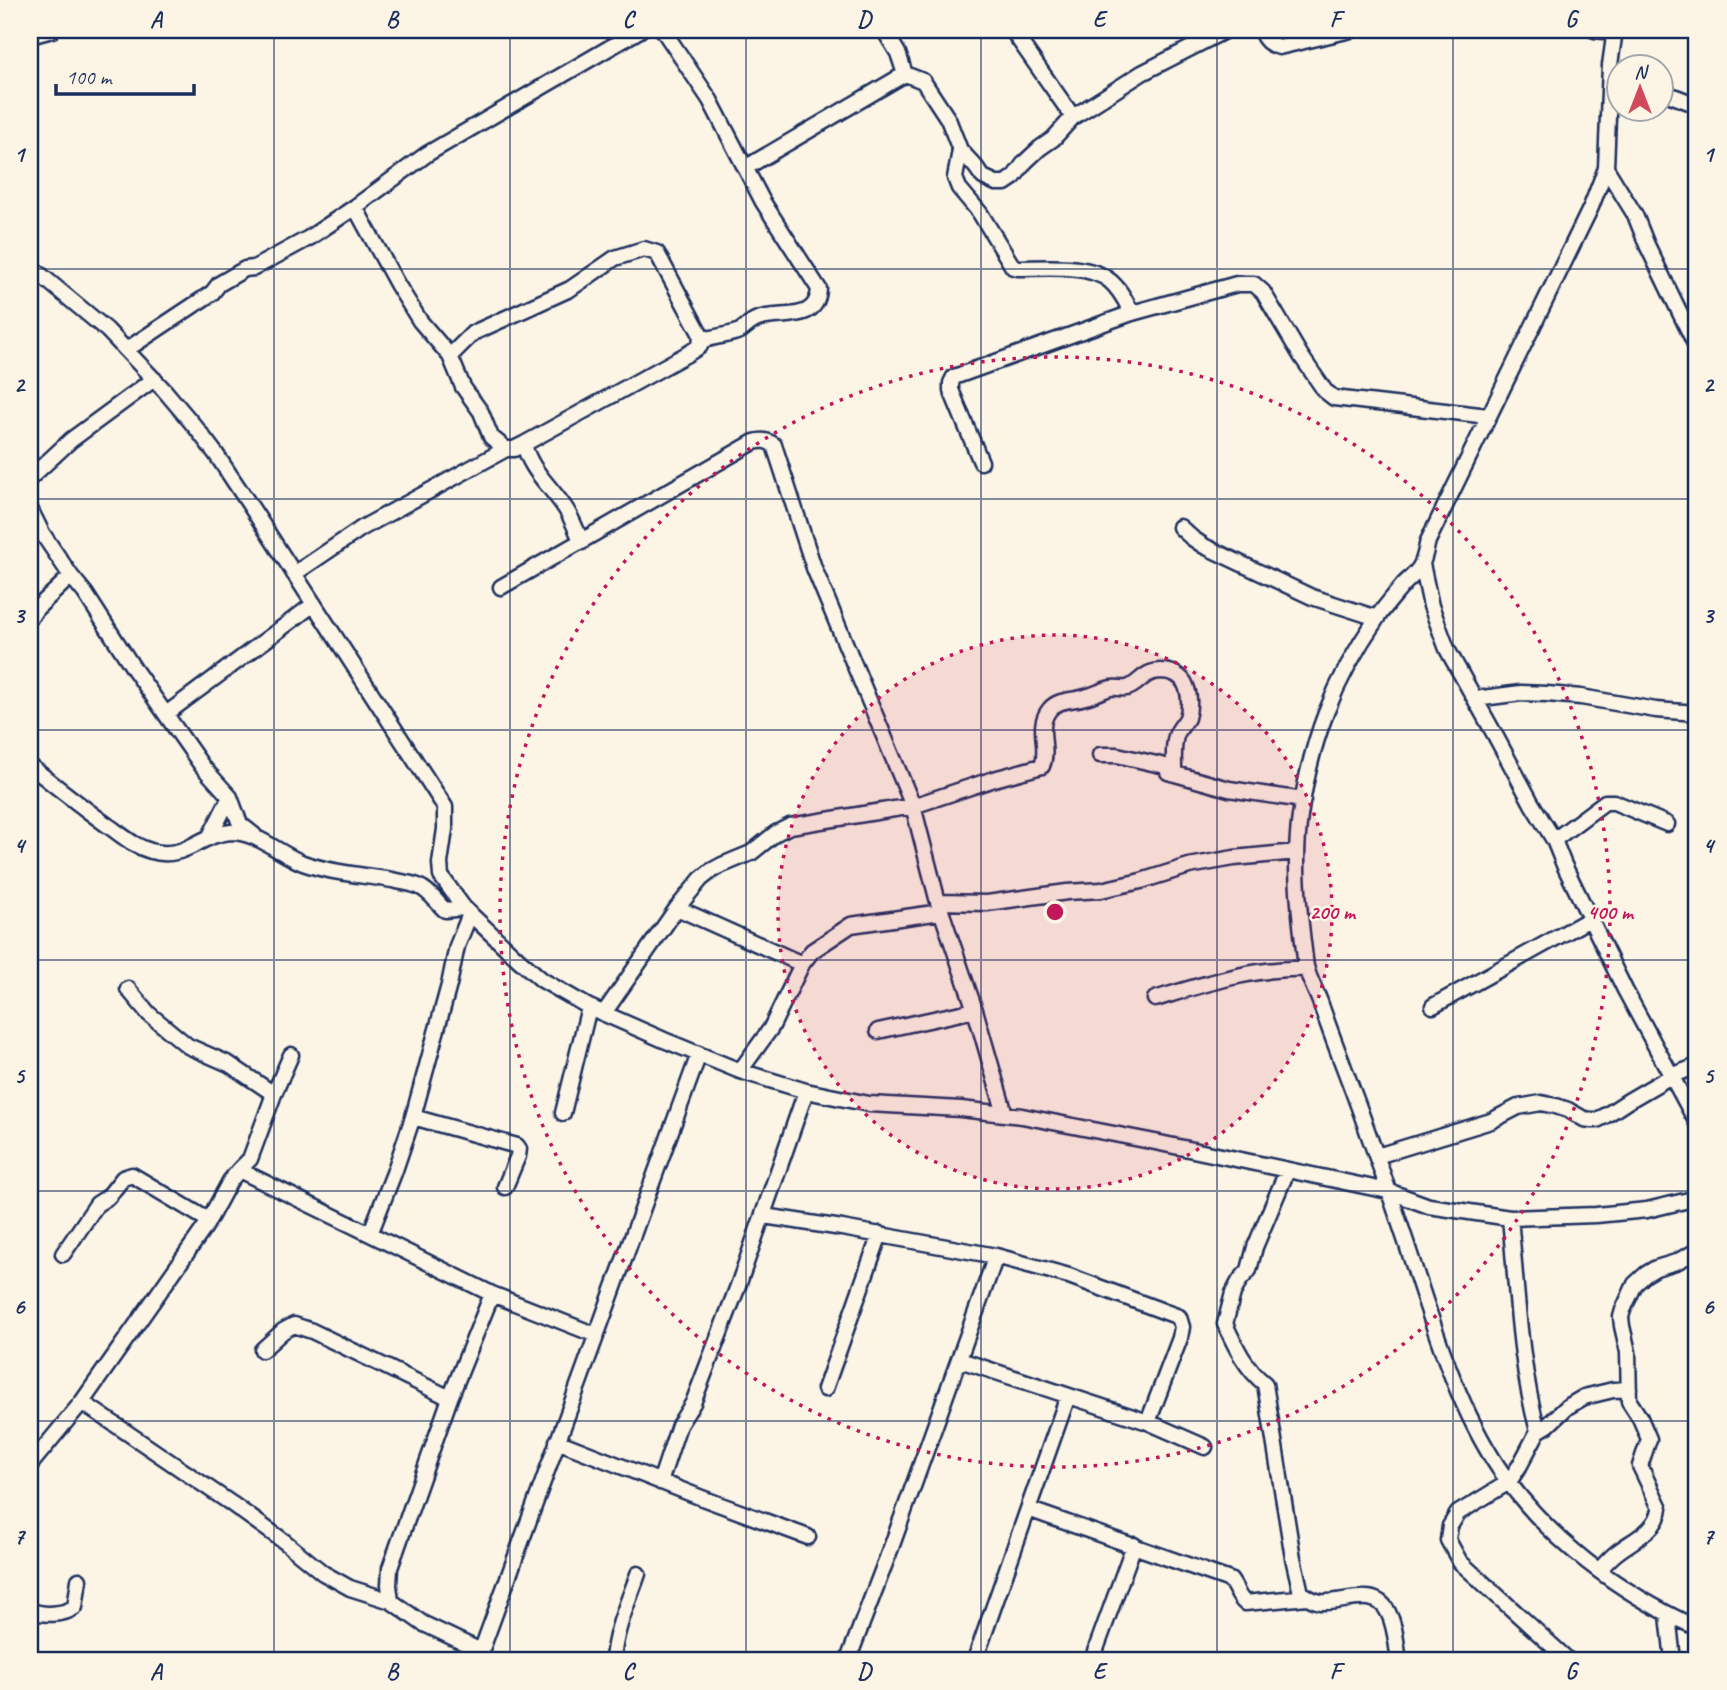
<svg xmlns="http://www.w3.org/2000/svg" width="1727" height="1690" viewBox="0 0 1727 1690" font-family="Caveat,sans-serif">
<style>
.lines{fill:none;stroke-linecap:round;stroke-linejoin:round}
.minor-casing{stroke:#1b2f5e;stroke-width:19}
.minor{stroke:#fcf5e5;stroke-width:14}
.grid{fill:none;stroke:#1b2f5e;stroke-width:2;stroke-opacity:0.55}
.ring{fill:none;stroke:#c2185b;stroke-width:3.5;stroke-dasharray:3.5 7}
.centre{fill:#c2185b;stroke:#fcf5e5;stroke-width:3.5}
.ring-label{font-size:21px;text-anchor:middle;font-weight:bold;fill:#c2185b;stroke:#fcf5e5;stroke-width:5;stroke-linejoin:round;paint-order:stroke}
.neatline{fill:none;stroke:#1b2f5e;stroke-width:2.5}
.grid-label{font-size:23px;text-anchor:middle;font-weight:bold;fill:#1b2f5e}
</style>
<rect width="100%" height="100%" fill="#fcf5e5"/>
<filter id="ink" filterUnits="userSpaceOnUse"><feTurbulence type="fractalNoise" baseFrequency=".0143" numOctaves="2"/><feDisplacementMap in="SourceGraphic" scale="14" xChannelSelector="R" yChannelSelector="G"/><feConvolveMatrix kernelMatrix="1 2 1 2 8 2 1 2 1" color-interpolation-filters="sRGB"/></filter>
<g filter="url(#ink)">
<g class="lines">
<!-- minor casing -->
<g class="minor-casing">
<path id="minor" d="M663 30 710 100 763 202 819 289C817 324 781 311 758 319 751 321 746 327 740 331 730 335 718 336 708 339L701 335
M884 30 898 53 905 74 923 81 948 119 960 150 955 178 959 188 980 213 1013 267 1018 268C1043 268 1089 263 1110 281 1120 289 1126 302 1132 313
M1012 30 1073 117
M1261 30C1264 40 1269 44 1279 47L1351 30
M1594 30 1615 32
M1615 30 1610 65 1606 168 1591 207 1428 541C1426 548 1425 558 1421 565 1418 572 1410 578 1404 584 1395 595 1385 606 1377 618 1333 682 1311 740 1300 816 1294 859 1298 900 1303 942 1304 950 1305 959 1306 967 1309 979 1316 991 1320 1002 1335 1046 1353 1089 1368 1133 1386 1182 1403 1232 1419 1282 1440 1346 1461 1411 1498 1467 1546 1539 1620 1593 1697 1628
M30 36 52 30
M1660 91 1697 105
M960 150 975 166 983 177 996 183H1005L1014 177 1025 162 1040 148 1053 139 1073 117 1142 73 1226 30
M745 168 905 74
M1606 168 1635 215 1647 245 1697 348
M355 207 397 284 420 321 450 356 463 387 481 412 491 437 506 449H514L524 444C530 471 553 488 567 511 573 521 577 532 582 542
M30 266 107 330 165 391 197 429 216 454 255 513 445 807V829L440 863 441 876 464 908 518 959 542 980 589 1007 664 1040 740 1071 806 1091 869 1104 961 1109 1022 1116 1155 1142 1388 1191 1429 1206 1510 1218 1596 1215 1647 1210 1697 1198
M126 350 212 293 219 284 231 277 245 269 254 268 309 238 355 207 427 154 640 30
M450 356 473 333 570 289 615 258 644 249 657 253 701 335 700 346 689 353 524 444
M981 462 951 390V383L954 377 1132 313 1237 284H1254L1263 292 1301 356 1325 391 1334 398 1488 416
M30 478 71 440 154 379
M30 509 42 533 71 576 85 593 134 669 202 766 230 797 240 824 254 835
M1180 527 1192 538 1204 546 1312 597 1377 618
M1422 564 1431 606 1447 649 1495 735 1532 804 1554 840 1564 865 1625 990 1697 1123
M294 574 362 528 506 449
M501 587 754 442C762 440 767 440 774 445L814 568 913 806 938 902 975 1010 1005 1114
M30 618 36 609 71 576
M1475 699 1521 693 1547 694 1581 697 1656 710 1697 713
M166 714 314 604
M1100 755H1117L1174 768 1168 772 1229 789 1303 800
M30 766C56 786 83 808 110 827 123 836 135 847 151 851 185 861 199 834 231 832 258 832 279 854 303 863 331 873 363 875 392 880 401 882 409 883 418 886 430 891 436 902 445 910L464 908
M209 838 230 797
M1554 840 1605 802H1614L1667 824
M938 902 987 903 1067 892 1101 890 1141 881 1189 866 1234 858 1297 852
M677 908 802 964
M128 989 149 1014 188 1046 229 1064 274 1094
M1155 999C1205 984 1255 967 1307 969
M1433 1006 1590 919
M604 1013 677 908 701 879 711 871 722 865 751 853 776 833 790 826 913 806 994 779 1042 766C1050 748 1035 726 1050 709 1058 699 1074 701 1085 697 1094 695 1102 690 1111 688 1116 687 1122 689 1127 688 1139 685 1142 672 1160 671 1171 671 1182 675 1186 686 1190 695 1190 708 1187 718 1184 724 1178 729 1176 736 1173 746 1174 758 1174 768
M878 1031 975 1010
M740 1071 771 1028 802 964 812 951 851 925 941 912
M563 1113 589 1007
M413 1117 517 1146 519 1149 518 1156 505 1187
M1377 1156 1491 1121 1518 1107 1530 1105 1541 1103 1556 1106 1568 1110 1584 1119 1591 1120H1597L1605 1116 1628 1101 1671 1076 1697 1066
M239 1170 250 1159 274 1094 291 1055
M1287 1171 1255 1247 1249 1270 1240 1280 1233 1293 1225 1324C1235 1346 1246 1369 1265 1384L1293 1558 1301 1593C1307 1597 1314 1601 1321 1602 1343 1604 1375 1586 1388 1612 1396 1627 1396 1644 1399 1660
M764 1216 842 1228 996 1256 1069 1276 1179 1317 1182 1327 1180 1338 1148 1422
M1510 1218C1517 1289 1519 1362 1538 1431
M370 1234 492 1294 596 1335
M63 1254 97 1204 108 1197 123 1178 132 1175 208 1220
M262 1350 283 1331 294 1325 312 1331 450 1398
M960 1360 1148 1422 1205 1447
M825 1389 880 1234
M1068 1396 1028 1509 1230 1580C1236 1587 1238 1598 1245 1603L1307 1597
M82 1402 232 1504 285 1542 323 1573 350 1588 391 1601 422 1623 481 1651
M557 1441 702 1498 808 1537
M30 1465 82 1402 205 1227 230 1181 239 1170 370 1234 394 1173 413 1117 449 985 457 946 470 914
M660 1482 679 1425 693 1403 738 1286 806 1091
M1599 1570C1604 1565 1609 1559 1615 1554 1630 1541 1658 1531 1660 1508L1640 1466 1649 1439 1640 1418 1629 1401 1628 1352 1622 1326 1621 1317 1623 1310 1635 1284 1646 1274 1656 1268 1676 1262 1697 1251
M391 1601 389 1585 390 1568 450 1398 492 1294
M30 1610C42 1616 64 1615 75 1607L79 1580
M1668 1615 1673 1660
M478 1660 699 1054
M613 1660C615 1630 628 1603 638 1574
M848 1660 892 1545 996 1256
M975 1660 1028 1509
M1092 1660 1134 1545
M1568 1660 1460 1562 1448 1540 1450 1526 1458 1513 1509 1482 1520 1465 1538 1431 1548 1425 1567 1407 1584 1397 1613 1390 1629 1389"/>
</g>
<!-- minor -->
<use href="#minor" class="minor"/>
</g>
</g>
<!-- grid -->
<path class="grid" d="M274 30V1660M510 30V1660M746 30V1660M981 30V1660M1217 30V1660M1453 30V1660M30 269H1697M30 499H1697M30 730H1697M30 960H1697M30 1191H1697M30 1421H1697"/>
<!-- distance rings -->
<circle cx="1055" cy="912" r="277" fill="#c2185b" fill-opacity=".12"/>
<g class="ring">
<circle cx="1055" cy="912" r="277"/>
<circle cx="1055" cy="912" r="555"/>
</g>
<circle cx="1055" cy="912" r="10" class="centre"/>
<g class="ring-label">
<text x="1332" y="919">200 m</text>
<text x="1610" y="919">400 m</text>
</g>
<!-- margin -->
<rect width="1727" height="1690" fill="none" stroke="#fcf5e5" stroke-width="77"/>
<!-- north arrow -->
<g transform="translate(1640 88)"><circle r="33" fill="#fcf5e5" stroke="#a2a6af" stroke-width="2"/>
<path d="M0-5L12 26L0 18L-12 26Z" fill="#d1495b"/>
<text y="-10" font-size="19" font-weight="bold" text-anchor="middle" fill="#1b2f5e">N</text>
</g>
<!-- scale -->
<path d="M56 84v10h138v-10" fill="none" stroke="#1b2f5e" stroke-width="3.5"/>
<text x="66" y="84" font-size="21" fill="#1b2f5e" stroke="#fcf5e5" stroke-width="5" paint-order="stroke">100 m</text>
<rect x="38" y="38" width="1650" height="1614" class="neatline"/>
<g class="grid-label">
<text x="156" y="27">A</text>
<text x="392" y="27">B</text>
<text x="628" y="27">C</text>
<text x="864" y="27">D</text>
<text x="1099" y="27">E</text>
<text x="1335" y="27">F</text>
<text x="1571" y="27">G</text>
<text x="19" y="162">1</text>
<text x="1708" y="162">1</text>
<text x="19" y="392">2</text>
<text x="1708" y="392">2</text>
<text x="19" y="623">3</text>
<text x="1708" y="623">3</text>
<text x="19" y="853">4</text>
<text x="1708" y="853">4</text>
<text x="19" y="1083">5</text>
<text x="1708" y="1083">5</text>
<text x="19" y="1314">6</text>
<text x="1708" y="1314">6</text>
<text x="19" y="1544">7</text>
<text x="1708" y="1544">7</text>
<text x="156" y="1679">A</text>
<text x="392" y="1679">B</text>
<text x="628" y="1679">C</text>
<text x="864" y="1679">D</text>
<text x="1099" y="1679">E</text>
<text x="1335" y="1679">F</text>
<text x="1571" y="1679">G</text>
</g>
</svg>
